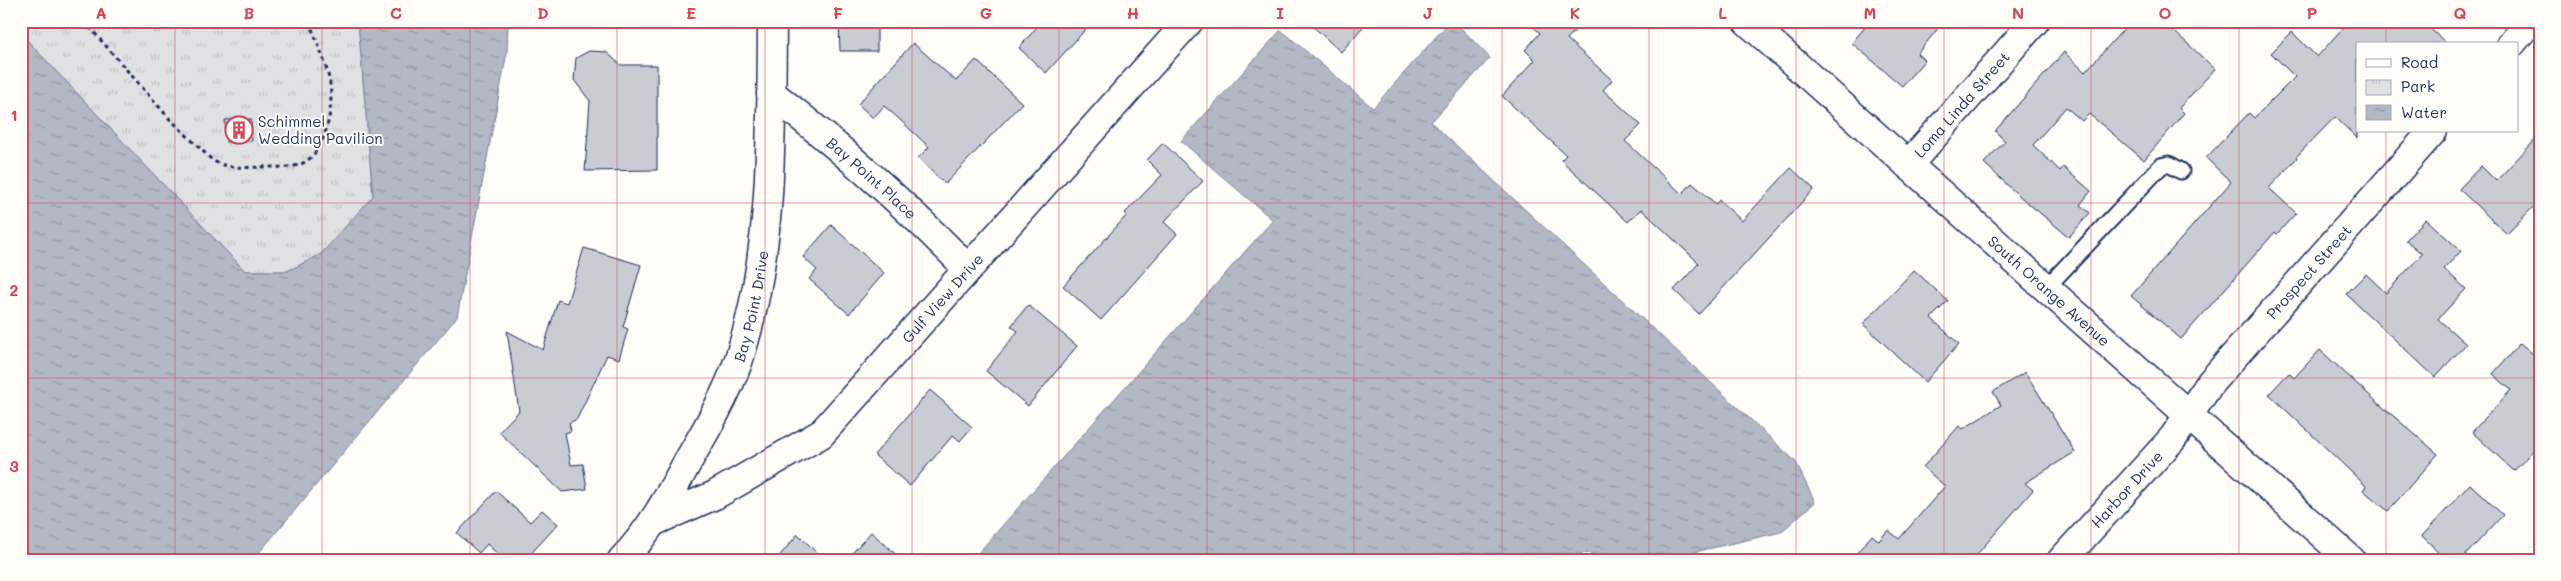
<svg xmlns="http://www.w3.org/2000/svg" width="2561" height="581" viewBox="0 0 2561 581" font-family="Mali,sans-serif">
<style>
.park{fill:url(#park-tufts);stroke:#7e88a0}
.water{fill:url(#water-ripples);stroke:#76819c}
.building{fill:#c9ccd3;stroke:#1b2f5e}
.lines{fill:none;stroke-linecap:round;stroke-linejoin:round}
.service-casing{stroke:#1b2f5e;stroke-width:19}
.minor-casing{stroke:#1b2f5e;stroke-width:31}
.tertiary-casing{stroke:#1b2f5e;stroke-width:31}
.path{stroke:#1b2f5e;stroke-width:3;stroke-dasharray:4 4;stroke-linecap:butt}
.service{stroke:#fdfcf7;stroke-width:15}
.minor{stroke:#fdfcf7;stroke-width:28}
.tertiary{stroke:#fdfcf7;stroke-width:28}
.grid{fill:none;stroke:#d1495b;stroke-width:1;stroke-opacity:0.55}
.labels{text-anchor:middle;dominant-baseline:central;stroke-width:4;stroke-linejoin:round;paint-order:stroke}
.street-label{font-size:15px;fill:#1b2f5e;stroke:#fdfcf7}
.poi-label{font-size:15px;fill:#1b2f5e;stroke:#fdfcf7;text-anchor:start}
.neatline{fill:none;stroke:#d1495b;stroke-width:2}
.grid-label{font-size:16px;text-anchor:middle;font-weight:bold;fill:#d1495b}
</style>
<defs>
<pattern id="park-tufts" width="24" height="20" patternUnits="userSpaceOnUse" patternTransform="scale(1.25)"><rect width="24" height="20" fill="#e0e1e3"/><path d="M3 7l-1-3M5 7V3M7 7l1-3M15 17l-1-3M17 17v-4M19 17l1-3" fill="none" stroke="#c0c1c5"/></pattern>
<pattern id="water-ripples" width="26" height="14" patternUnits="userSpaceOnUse" patternTransform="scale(1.25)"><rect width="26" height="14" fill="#b3b8c5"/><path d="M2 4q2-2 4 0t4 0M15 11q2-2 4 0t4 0" fill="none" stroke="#9196a3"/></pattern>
</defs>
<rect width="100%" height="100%" fill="#fdfcf7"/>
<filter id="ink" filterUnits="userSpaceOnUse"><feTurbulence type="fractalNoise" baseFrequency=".02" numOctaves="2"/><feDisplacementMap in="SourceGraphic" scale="10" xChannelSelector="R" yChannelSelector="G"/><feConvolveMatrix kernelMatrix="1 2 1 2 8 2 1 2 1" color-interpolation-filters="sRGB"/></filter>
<g filter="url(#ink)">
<!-- park -->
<path class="park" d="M21 21H358L373 196 321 254 288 271H245L21 34Z"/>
<!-- water -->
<path class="water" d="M358 21H508L507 52 457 317 253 560H21V34L245 271H288L321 254 373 196Z
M1450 21H1454L1490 58 1431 122 1795 461 1815 502 1781 532 1686 554 1453 553 1362 560H972L1273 220 1181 141 1281 30 1373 108Z"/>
<!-- building -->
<path class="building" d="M839 21H877V51H840Z
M1042 21H1093L1046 73 1019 48Z
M1307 21H1368L1341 52Z
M1527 21H1584L1567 39 1612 80 1603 90 1641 125 1625 141 1682 194 1692 183 1716 204 1719 200 1742 221 1791 168 1814 189 1699 314 1674 290 1699 263 1641 209 1628 222 1561 160 1566 155 1502 96 1535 60 1525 50 1540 33Z
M1870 21H1944L1917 54 1925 60 1902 86 1852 43Z
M2131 21H2163L2215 69 2179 108 2184 113 2144 160 2089 114 2082 121 2066 107 2033 145 2060 171 2063 167 2091 191 2080 205 2090 213 2069 237 2017 194 1984 163 2005 141 1995 131 2064 52 2085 72Z
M2349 21H2422L2447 44H2357V138L2335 117 2296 157 2297 158 2269 188 2296 213 2277 234 2275 232 2181 339 2131 296 2231 182 2206 158 2249 113 2254 118 2295 77 2271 53 2292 32 2317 57Z
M913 43 956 81 976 60 1022 103 945 184 918 158 929 147 897 117 884 106 873 118 858 104Z
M589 51 606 52 621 65H657V170L585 171 590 101 574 80 576 58Z
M251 119 252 141 226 142 225 120Z
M2540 135V200L2507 234 2459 189 2481 166 2496 181Z
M1163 143 1203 181 1164 222 1177 234 1101 320 1063 286 1127 215 1125 213 1162 175 1147 160Z
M2426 219 2461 251 2444 269 2466 289 2438 319 2466 344 2435 377 2346 294 2366 274 2386 293 2422 254 2406 240Z
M831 225 884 273 849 314 809 279 817 270 803 257Z
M584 248 641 265 623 327 628 329 619 359 607 355 577 419 569 423 571 431 565 433 571 465 583 464 587 489 562 492 499 432 519 411 507 331 543 350 558 300 567 303Z
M1914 270 1948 301 1931 318 1959 344 1925 382 1863 324Z
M1028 305 1077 346 1028 406 986 371 1018 331 1011 326Z
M2520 343 2540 360V443L2514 471 2472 432 2511 390 2493 374Z
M2320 350 2378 403 2438 454 2388 511 2363 490 2366 486 2269 394 2289 373 2294 378Z
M2025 372 2075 452 2025 483 2033 490 1972 560H1851L1872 535 1879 541 1888 530 1899 539 1945 486 1923 467 1959 426 1963 429 2001 405 1993 392Z
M930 390 972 427 960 441 953 435 910 486 874 455Z
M2470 484 2503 515 2461 560H2447L2422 536Z
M496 491 530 522 542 510 558 524 525 560H504L487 544 479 553 457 533Z
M871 532 902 560H846Z
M798 534 824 560H776Z"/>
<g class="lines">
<!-- service casing -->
<g class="service-casing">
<path id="service" d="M2046 288 2161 166 2169 164 2181 171"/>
</g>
<!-- minor casing -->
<g class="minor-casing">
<g id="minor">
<path d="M2511 44 2530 21"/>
<path id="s1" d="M771 93C840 147 907 206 968 269"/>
<path id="s2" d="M1908 165 2035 21"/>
<path id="s3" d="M655 521 715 495 821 434 1189 21"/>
<path id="s4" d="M622 560C650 531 668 498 687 463 706 430 725 398 738 362 774 253 771 135 772 21"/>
<path id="s5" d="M2062 560 2173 438 2211 382 2433 131"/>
</g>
</g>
<!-- tertiary casing -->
<g class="tertiary-casing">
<g id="tertiary">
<path id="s6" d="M1747 21 2351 560"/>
</g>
</g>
<!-- path -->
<path class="path" d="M84 21 168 117 212 160C228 170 249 167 268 167 280 167 293 169 305 162 327 149 335 102 329 79 325 59 316 40 309 21"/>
<!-- service -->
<use href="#service" class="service"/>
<!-- minor -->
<use href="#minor" class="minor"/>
<!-- tertiary -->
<use href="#tertiary" class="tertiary"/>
</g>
</g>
<!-- grid -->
<path class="grid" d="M175 21V560M322 21V560M470 21V560M617 21V560M765 21V560M912 21V560M1059 21V560M1207 21V560M1354 21V560M1502 21V560M1649 21V560M1796 21V560M1944 21V560M2091 21V560M2239 21V560M2386 21V44M2386 131V560M21 203H2540M21 378H2540"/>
<!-- icons -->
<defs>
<g id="building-ring" transform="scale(1.4375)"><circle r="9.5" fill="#fdfcf7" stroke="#d1495b" stroke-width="1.5"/><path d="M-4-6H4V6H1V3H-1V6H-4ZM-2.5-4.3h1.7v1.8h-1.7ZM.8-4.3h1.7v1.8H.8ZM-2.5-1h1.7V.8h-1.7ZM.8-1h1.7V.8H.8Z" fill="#d1495b"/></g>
</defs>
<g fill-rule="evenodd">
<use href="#building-ring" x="239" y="130"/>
</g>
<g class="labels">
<!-- street labels -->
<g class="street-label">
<text stroke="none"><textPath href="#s2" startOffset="81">Loma Linda Street</textPath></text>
<text stroke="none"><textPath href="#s1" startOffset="132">Bay Point Place</textPath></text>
<text stroke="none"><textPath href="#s5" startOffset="380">Prospect Street</textPath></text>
<text stroke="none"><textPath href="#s6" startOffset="405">South Orange Avenue</textPath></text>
<text stroke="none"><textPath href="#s3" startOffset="370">Gulf View Drive</textPath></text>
<text stroke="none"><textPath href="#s4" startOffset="288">Bay Point Drive</textPath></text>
<text stroke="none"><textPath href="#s5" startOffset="96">Harbor Drive</textPath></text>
</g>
<!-- poi labels -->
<g class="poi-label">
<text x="258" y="121">Schimmel<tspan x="258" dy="17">Wedding Pavilion</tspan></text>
</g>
</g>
<!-- margin -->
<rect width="2561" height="581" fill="none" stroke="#fdfcf7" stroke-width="55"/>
<!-- legend -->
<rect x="2356" y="42" width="162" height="90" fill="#fdfcf7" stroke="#a3aaba"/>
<rect x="2366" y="59" width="25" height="8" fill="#fdfcf7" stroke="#a3aaba"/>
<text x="2401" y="68" font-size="15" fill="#1b2f5e">Road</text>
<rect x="2366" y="80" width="25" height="15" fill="url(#park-tufts)" stroke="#a3aaba"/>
<text x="2401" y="92" font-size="15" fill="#1b2f5e">Park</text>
<rect x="2366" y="105" width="25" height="15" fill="url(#water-ripples)" stroke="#a3aaba"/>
<text x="2401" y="118" font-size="15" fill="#1b2f5e">Water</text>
<rect x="28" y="28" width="2506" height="526" class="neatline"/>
<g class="grid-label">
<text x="101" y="19">A</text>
<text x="249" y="19">B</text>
<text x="396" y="19">C</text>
<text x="543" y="19">D</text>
<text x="691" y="19">E</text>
<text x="838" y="19">F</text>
<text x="986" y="19">G</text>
<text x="1133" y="19">H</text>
<text x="1280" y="19">I</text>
<text x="1428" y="19">J</text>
<text x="1575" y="19">K</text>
<text x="1723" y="19">L</text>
<text x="1870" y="19">M</text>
<text x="2018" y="19">N</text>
<text x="2165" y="19">O</text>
<text x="2312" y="19">P</text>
<text x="2460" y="19">Q</text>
<text x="14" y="121">1</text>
<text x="14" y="296">2</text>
<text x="14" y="472">3</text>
</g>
</svg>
